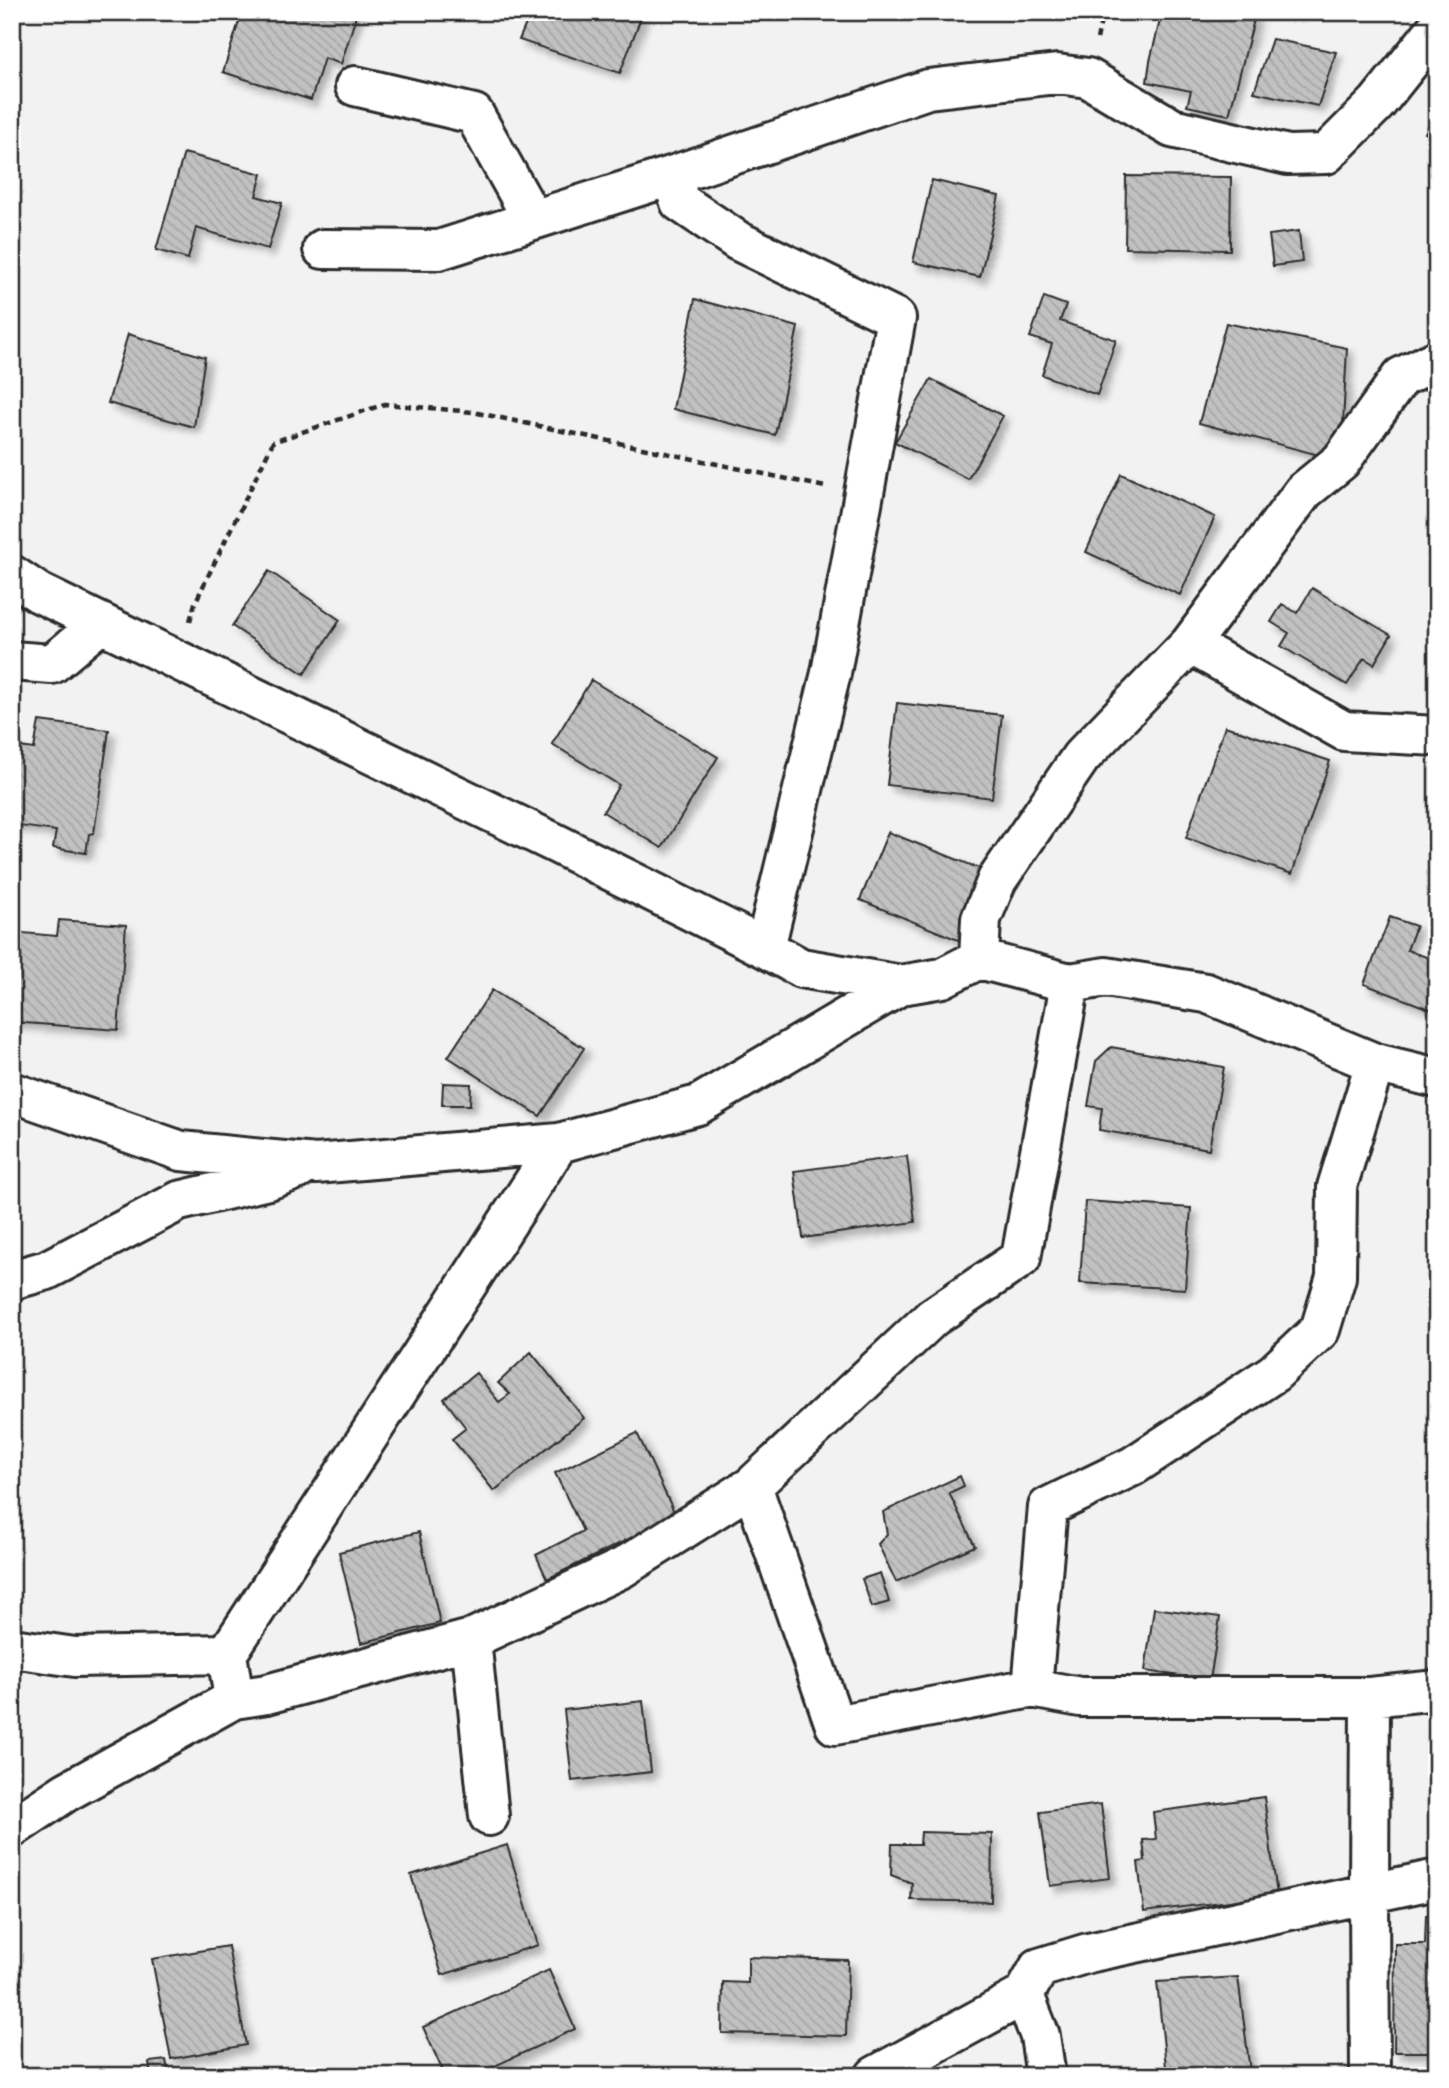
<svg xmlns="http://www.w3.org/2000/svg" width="1449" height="2088" viewBox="0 0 1449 2088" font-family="Dekko,sans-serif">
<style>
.building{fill:url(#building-back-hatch);stroke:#2b2b2b;stroke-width:2;filter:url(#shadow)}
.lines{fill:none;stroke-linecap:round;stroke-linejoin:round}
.minor-casing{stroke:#2b2b2b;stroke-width:44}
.path{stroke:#2b2b2b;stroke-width:4.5;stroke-dasharray:7 5;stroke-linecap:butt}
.minor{stroke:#fff;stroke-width:38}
</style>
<defs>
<pattern id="building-back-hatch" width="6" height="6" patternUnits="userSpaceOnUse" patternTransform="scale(1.75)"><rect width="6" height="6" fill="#c1c1c1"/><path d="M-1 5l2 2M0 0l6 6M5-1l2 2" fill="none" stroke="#a6a6a6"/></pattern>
<filter id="shadow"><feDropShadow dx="6" dy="6" stdDeviation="3.5" flood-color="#0004"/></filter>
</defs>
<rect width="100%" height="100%" fill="#f2f2f2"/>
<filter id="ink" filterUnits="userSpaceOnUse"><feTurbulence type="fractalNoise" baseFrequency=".0143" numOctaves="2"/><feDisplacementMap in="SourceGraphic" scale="14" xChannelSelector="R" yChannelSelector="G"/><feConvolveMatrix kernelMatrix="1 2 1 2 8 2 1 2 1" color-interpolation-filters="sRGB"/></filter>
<g filter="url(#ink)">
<!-- building -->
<path class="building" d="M242 12H356L357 13 341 64 324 58 311 100 223 72Z
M520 12H643L620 73 519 40 528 19 519 15Z
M1162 12H1235L1255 16 1229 115 1187 106 1191 91 1147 82 1150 61Z
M1272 39 1336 52 1318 106 1254 92Z
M1437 108V138L1425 133Z
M184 153 262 174 256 196 282 203 268 249 196 228 188 259 156 250Z
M1126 176 1231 177 1230 250 1125 248Z
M932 180 999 196 980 277 913 262Z
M1299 231 1302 262 1273 266 1269 235Z
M1044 297 1066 305 1060 321 1116 340 1097 395 1042 375 1052 344 1030 337Z
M695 299 798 327 775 435 673 409Z
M1226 323 1347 348 1341 461 1199 423Z
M128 334 205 357 194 427 108 403Z
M931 379 1003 416 968 479 895 442Z
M1121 474 1215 517 1180 595 1086 552Z
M269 571 340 620 304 674 232 626Z
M1312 588 1391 635 1374 664 1364 658 1347 685 1281 646 1289 633 1271 622 1282 604 1297 613Z
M591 680 718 757 662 848 603 812 619 785 552 744Z
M897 703 1002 715 992 798 887 785Z
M39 721 109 730 94 833 89 834 86 853 53 848 56 831 12 825 14 794H12V760L14 746 34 749Z
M1225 726 1330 761 1292 874 1186 838Z
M888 832 991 873 963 942 860 900Z
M1390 917 1416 926 1407 950 1437 961V1012L1364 984Z
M59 920 126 925 118 1030 12 1022V932L57 936Z
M492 990 584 1048 540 1116 448 1057Z
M1111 1047 1224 1067 1209 1149 1099 1130 1102 1108 1088 1106 1096 1061Z
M443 1083 471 1084 470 1105H442Z
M907 1156 915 1222 803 1238 794 1171Z
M1428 1161H1437V1219H1428Z
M1085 1201 1191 1208 1185 1289 1080 1283Z
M531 1352 584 1418 494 1491 452 1439 466 1428 444 1399 476 1373 499 1402 510 1394 498 1383Z
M1436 1411H1437V1482H1432Z
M637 1433 676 1516 547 1579 536 1555 583 1531 555 1473Z
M960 1476 964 1486 949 1493 975 1546 896 1582 878 1544 887 1534 883 1512Z
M419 1532 440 1623 361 1643 339 1552Z
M880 1573 889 1602 872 1607 862 1579Z
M1154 1608 1220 1617 1210 1680 1145 1671Z
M643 1701 651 1772 572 1781 564 1710Z
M1264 1797 1277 1895 1144 1912 1138 1862 1145 1861 1143 1840 1156 1839 1153 1812Z
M1101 1804 1110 1878 1050 1886 1040 1812Z
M921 1832 992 1834 991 1902 911 1900 912 1883 891 1875 892 1844H920Z
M507 1845 538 1945 442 1975 411 1875Z
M1426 1915H1437V2052H1394L1395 1944H1425Z
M228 1946 246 2045 171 2059 152 1959Z
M748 1957 848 1960 846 2036 722 2033 723 1982 748 1983Z
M549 1970 575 2029 473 2076H445L423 2027Z
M1238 1977 1250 2071 1167 2076 1157 1982Z
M166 2060 169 2076H151L149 2062Z"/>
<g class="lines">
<!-- minor casing -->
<g class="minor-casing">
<path id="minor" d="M1437 28 1377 103 1326 154 1288 155 1172 128 1088 78 1057 74 928 89 671 176 680 202 738 241 896 318 831 673 765 948 801 968 901 985 942 978 979 959 1070 983 1106 977 1206 993 1375 1063 1437 1078
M355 86 474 114 533 220
M323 249 439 250 671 176
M12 575 39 593 557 844 765 948
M1190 644 1344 731 1437 736
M12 661 52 664 101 623
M979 959 981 919 997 880 1081 757 1190 644 1304 491 1341 461 1401 377 1437 360
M12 1092 181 1151 316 1164 559 1143
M12 1280 47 1270 179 1201 268 1180 299 1169
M752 1486 835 1725 1032 1688 1080 1697H1370L1369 1895 1370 2076
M471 1639 489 1816
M12 1648 75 1657 227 1654
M1032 1688 1048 1507 1133 1466 1274 1373 1320 1330 1336 1277 1337 1187 1375 1063
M1370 1697 1437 1690
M234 1699 227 1654 559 1143 698 1105 901 985
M12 1828 66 1792 234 1699 267 1694 471 1639 622 1568 752 1486 933 1317 1021 1258 1070 983
M1024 1995 1040 2036 1046 2076
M875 2076 1024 1995 1039 1968 1088 1953 1437 1879"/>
</g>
<!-- path -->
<path class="path" d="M1097 39 1103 12
M190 621 195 603 273 442 385 404 473 412 825 487"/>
<!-- minor -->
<use href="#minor" class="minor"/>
</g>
</g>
<!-- margin -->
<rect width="1449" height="2088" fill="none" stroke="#fff" stroke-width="42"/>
<rect x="21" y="21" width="1407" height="2046" fill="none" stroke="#2b2b2b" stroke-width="2.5" filter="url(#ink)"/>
</svg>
